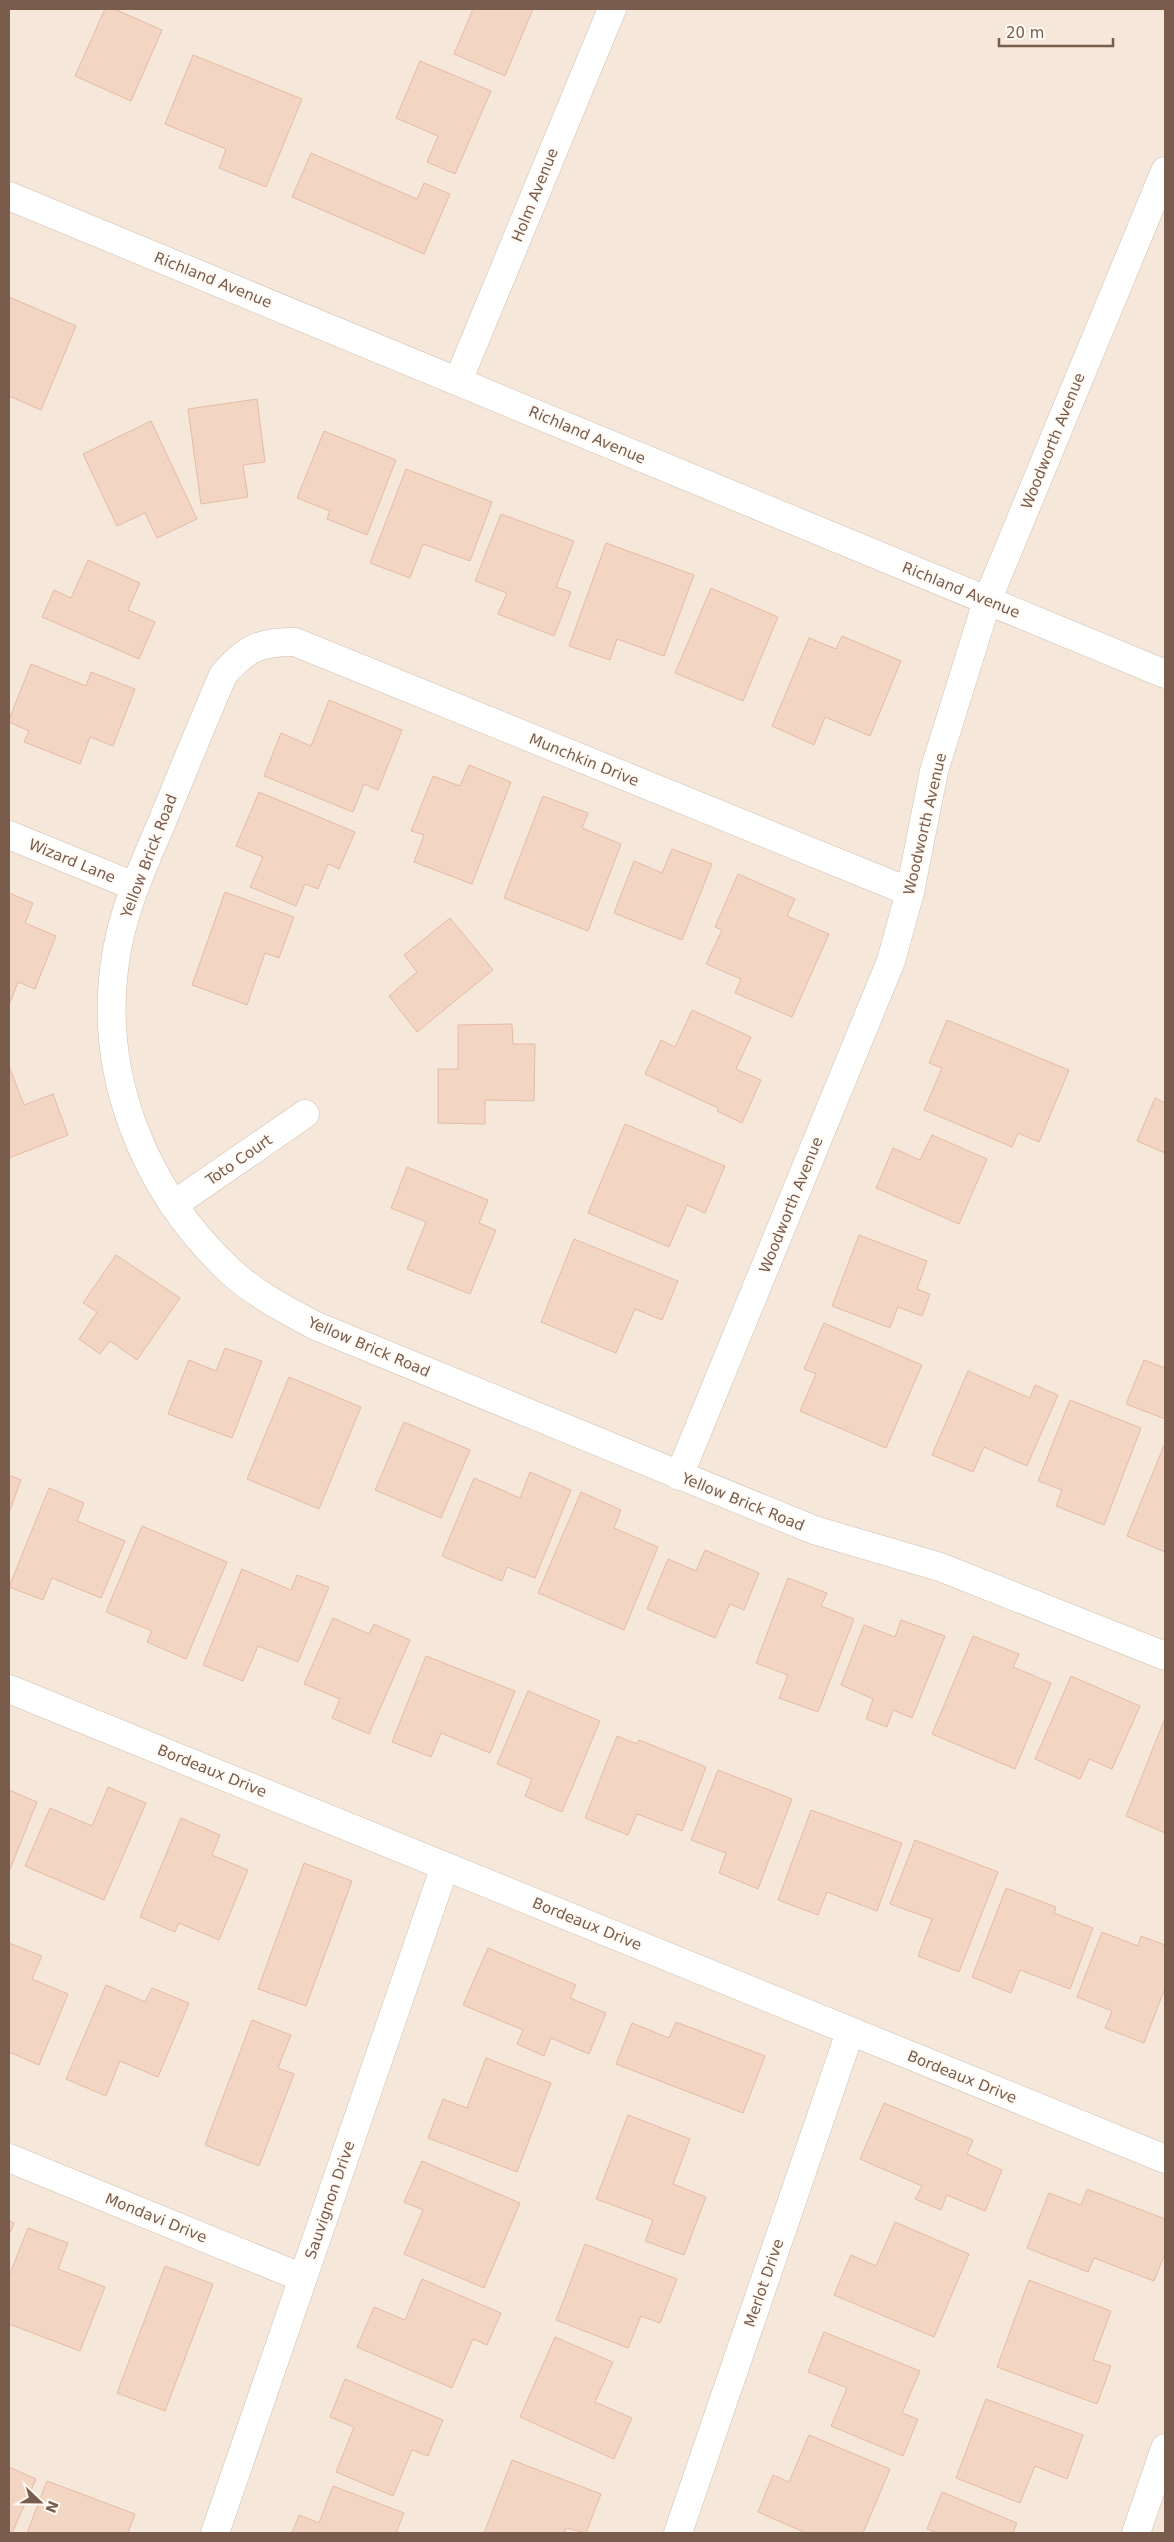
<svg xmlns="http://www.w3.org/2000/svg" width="1174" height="2542" viewBox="0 0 1174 2542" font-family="'DejaVu Sans',sans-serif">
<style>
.residential{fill:#f5e8da}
.building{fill:#f3d5c3;stroke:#e6bba3}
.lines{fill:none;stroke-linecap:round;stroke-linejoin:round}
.street-casing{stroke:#d1beb0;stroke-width:29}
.street{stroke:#fff;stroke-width:28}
.labels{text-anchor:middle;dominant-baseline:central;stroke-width:4;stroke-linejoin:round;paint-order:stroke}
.street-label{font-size:15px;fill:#7a5c4d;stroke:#fffaf3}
</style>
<rect width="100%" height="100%" fill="#fdf6ec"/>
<!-- residential -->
<path class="residential" d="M9 9H1165V2533H9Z"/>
<!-- building -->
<path class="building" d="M105 9H114L162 30 131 101 75 76Z
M473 9H533L505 76 454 54Z
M193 55 302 99 266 187 219 168 226 149 165 124Z
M420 61 491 91 455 174 427 162 438 136 396 118Z
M311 153 417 199 424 183 450 194 424 254 292 197Z
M9 297 76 326 41 410 9 396Z
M257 399 265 462 243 465 248 497 201 504 188 409Z
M151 421 197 519 157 538 145 513 117 526 83 454Z
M324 431 396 460 367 535 327 519 330 511 297 498Z
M406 469 492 502 470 561 423 544 410 578 370 563Z
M501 514 574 541 556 587 571 592 554 636 498 614 507 593 475 581Z
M606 543 694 575 664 656 617 639 610 660 569 646Z
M88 560 140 583 128 610 155 622 139 659 42 617 54 590 71 598Z
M711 588 778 617 743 701 675 673Z
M842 636 901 661 870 736 825 717 814 745 772 726 809 638 836 649Z
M31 664 86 686 91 672 135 689 113 746 90 737 80 764 24 742 29 731 9 722V720Z
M329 700 402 730 378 790 364 784 353 812 264 776 281 733 311 746Z
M469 765 511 782 472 884 414 862 424 835 411 831 433 776 460 786Z
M259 792 355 832 339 869 328 864 318 889 305 884 296 906 250 887 263 857 236 846Z
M543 796 588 813 582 828 621 844 588 931 504 898Z
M672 849 712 864 682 940 614 913 634 861 662 873Z
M738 874 795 899 787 916 829 934 792 1017 735 993 741 979 706 964 722 930 715 927Z
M225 892 294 917 279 958 265 953 247 1005 192 985Z
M9 893 33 903 25 923 56 936 35 989 18 982 9 1005Z
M450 918 493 970 417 1032 389 996 417 972 404 955Z
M692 1010 751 1037 736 1069 761 1080 742 1123 717 1111 718 1108 645 1074 661 1040 675 1047Z
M947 1020 1069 1070 1039 1142 1018 1133 1012 1147 924 1110 942 1068 929 1063Z
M512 1024 513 1044H535L534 1101 485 1100V1124L438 1123V1069H458V1025Z
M9 1066 24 1105 53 1094 68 1135 9 1158Z
M1155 1098 1165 1103V1153L1137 1141Z
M625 1124 725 1166 705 1213 687 1205 669 1247 588 1213Z
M932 1135 987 1159 959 1224 876 1188 893 1148 920 1160Z
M407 1167 488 1200 479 1223 496 1230 470 1294 407 1269 426 1222 391 1208Z
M859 1235 927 1261 917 1289 930 1294 922 1316 898 1307 890 1328 832 1306Z
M574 1239 678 1281 662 1320 635 1309 616 1353 541 1322Z
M116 1255 180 1298 137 1360 110 1341 100 1354 79 1339 97 1312 83 1303Z
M824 1323 922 1365 886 1448 800 1411 816 1374 804 1369Z
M225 1348 262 1361 232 1438 168 1414 189 1360 216 1371Z
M1144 1360 1165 1368V1419L1126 1404Z
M968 1371 1030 1398 1035 1385 1058 1395 1027 1466 984 1447 973 1472 932 1455Z
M289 1377 361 1407 319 1509 247 1479Z
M1070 1400 1141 1428 1104 1525 1056 1506 1062 1490 1038 1481Z
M404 1422 470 1450 441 1518 375 1490Z
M1165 1443V1552L1127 1536Z
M530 1472 571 1490 535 1578 507 1567 502 1581 442 1556 474 1478 520 1498Z
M9 1475 21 1480 9 1513Z
M49 1488 84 1503 77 1521 125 1541 101 1598 52 1578 43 1600 9 1587Z
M581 1492 621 1510 614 1528 658 1547 624 1630 538 1593Z
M142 1526 227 1562 186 1659 147 1642 152 1631 106 1612Z
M705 1550 759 1573 744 1610 730 1604 715 1638 647 1609 668 1559 696 1571Z
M242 1569 291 1590 297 1575 329 1587 298 1662 258 1646 243 1681 203 1665Z
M788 1578 827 1593 821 1606 854 1619 818 1712 779 1698 788 1675 756 1663Z
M333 1618 369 1634 374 1624 410 1640 369 1734 332 1718 340 1699 304 1684Z
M901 1620 945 1636 912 1718 893 1710 887 1727 866 1719 873 1699 841 1685 864 1625 895 1637Z
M973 1636 1019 1654 1013 1667 1051 1683 1015 1769 932 1734Z
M426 1656 515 1691 490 1753 441 1733 431 1757 392 1742Z
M1071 1676 1140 1706 1112 1769 1089 1759 1080 1779 1035 1759Z
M528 1691 600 1721 562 1812 525 1796 532 1779 497 1764Z
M1165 1718V1833L1126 1816Z
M617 1736 637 1744 639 1740 706 1767 682 1831 637 1814 628 1835 585 1818Z
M718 1770 792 1799 758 1889 719 1873 726 1853 691 1840Z
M108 1787 146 1803 104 1900 25 1866 50 1808 92 1826Z
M9 1790 37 1802 9 1872Z
M811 1810 902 1843 877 1911 827 1892 818 1915 778 1900Z
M181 1818 220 1835 212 1855 248 1870 219 1940 179 1923 175 1932 140 1917Z
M915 1840 998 1872 959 1972 918 1956 932 1919 890 1904Z
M304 1863 352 1881 306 2006 258 1989Z
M1006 1888 1056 1907 1054 1913 1093 1928 1070 1989 1020 1970 1011 1993 972 1977Z
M1102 1932 1138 1946 1141 1936 1165 1945V1988L1144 2043 1105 2028 1112 2011 1077 1997Z
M9 1943 42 1956 32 1979 68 1994 39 2065 9 2052Z
M488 1948 576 1985 570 1998 606 2013 589 2054 551 2038 544 2056 517 2044 523 2030 463 2005Z
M106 1985 145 2002 152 1988 189 2003 158 2077 120 2061 106 2096 66 2079Z
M252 2020 291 2035 278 2068 294 2074 259 2166 205 2145Z
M676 2022 765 2056 743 2113 616 2064 632 2023 669 2038Z
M486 2058 551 2083 517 2172 428 2138 443 2099 467 2108Z
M884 2103 973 2140 967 2154 1002 2170 985 2211 947 2195 941 2210 915 2199 922 2186 860 2159Z
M628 2115 690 2139 673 2184 706 2197 684 2255 645 2241 653 2220 596 2199Z
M422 2161 520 2203 484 2288 404 2254 423 2210 404 2202Z
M1087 2189 1165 2219V2253L1154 2281 1094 2258 1088 2272 1027 2248 1049 2193 1081 2205Z
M9 2221 14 2223 9 2235Z
M895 2222 969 2254 934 2337 834 2295 851 2255 876 2266Z
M28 2228 68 2243 58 2269 105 2287 80 2351 9 2324V2276Z
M585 2244 677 2279 660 2323 641 2316 628 2348 556 2320Z
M165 2266 213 2284 165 2411 117 2393Z
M422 2279 501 2313 487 2345 473 2339 452 2388 357 2347 374 2307 405 2320Z
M1029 2280 1111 2311 1093 2360 1111 2366 1097 2404 997 2367Z
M824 2332 920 2371 902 2413 918 2419 903 2456 831 2426 847 2388 808 2372Z
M555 2337 613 2362 595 2402 632 2418 614 2459 520 2417Z
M345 2379 443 2420 428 2456 412 2450 393 2496 336 2472 354 2427 330 2417Z
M986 2399 1083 2435 1067 2479 1035 2466 1020 2503 956 2478Z
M809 2435 890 2469 863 2533H806L758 2512 773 2475 789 2482Z
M512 2460 601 2494 586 2533 566 2528 564 2533H484Z
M9 2467 36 2479 12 2533H9Z
M47 2481 135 2514 128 2533H27Z
M333 2486 404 2513 396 2533H292L299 2515 319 2523Z
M942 2492 1017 2523 1013 2533H938L927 2529Z"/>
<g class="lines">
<!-- street casing -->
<g class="street-casing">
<path id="street" d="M9 196 1165 674
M458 381 612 9
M9 835 134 886
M910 892 295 642C259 642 246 648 223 675 202 724 182 773 162 822 144 864 125 905 117 950 95 1070 143 1189 230 1271 255 1294 286 1310 316 1326L814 1530 940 1567 1165 1656
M173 1205 305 1114
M679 1476 891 961 910 892 934 771 987 601 1165 171
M9 1689 1165 2159
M9 2158 303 2278
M215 2533 445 1866
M678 2533 850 2032
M1136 2533 1165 2448"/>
</g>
<!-- street -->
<use href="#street" class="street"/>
</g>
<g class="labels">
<!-- street labels -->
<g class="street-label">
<text transform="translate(535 195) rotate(-68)">Holm Avenue</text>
<text transform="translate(213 280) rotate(22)">Richland Avenue</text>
<text transform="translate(587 435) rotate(23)">Richland Avenue</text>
<text transform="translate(1053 441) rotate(-68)">Woodworth Avenue</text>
<text transform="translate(961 590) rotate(22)">Richland Avenue</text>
<text transform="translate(584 760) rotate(22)">Munchkin Drive</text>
<text transform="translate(925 824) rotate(-77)">Woodworth Avenue</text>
<text transform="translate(149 856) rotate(-69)">Yellow Brick Road</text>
<text transform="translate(72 861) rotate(22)">Wizard Lane</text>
<text transform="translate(239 1160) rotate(-35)">Toto Court</text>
<text transform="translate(791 1205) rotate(-68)">Woodworth Avenue</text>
<text transform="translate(369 1347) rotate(23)">Yellow Brick Road</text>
<text transform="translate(743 1502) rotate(22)">Yellow Brick Road</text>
<text transform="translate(212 1771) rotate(22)">Bordeaux Drive</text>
<text transform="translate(587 1924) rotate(22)">Bordeaux Drive</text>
<text transform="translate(962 2077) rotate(22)">Bordeaux Drive</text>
<text transform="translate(330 2200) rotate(-71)">Sauvignon Drive</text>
<text transform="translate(156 2218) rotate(22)">Mondavi Drive</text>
<text transform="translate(764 2283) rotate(-71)">Merlot Drive</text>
</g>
</g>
<!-- border -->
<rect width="1174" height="2542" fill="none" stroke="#7a5c4d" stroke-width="20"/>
<!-- north arrow -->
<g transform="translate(40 2502) rotate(112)" stroke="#fffaf3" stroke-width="4" paint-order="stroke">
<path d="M0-4L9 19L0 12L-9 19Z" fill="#7a5c4d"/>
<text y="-8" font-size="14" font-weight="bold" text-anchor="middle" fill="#7a5c4d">N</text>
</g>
<!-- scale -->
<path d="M999 38v8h114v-8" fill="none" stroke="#7a5c4d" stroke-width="2.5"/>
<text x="1006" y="38" font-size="15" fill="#7a5c4d" stroke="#fffaf3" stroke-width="4" paint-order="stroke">20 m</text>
</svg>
